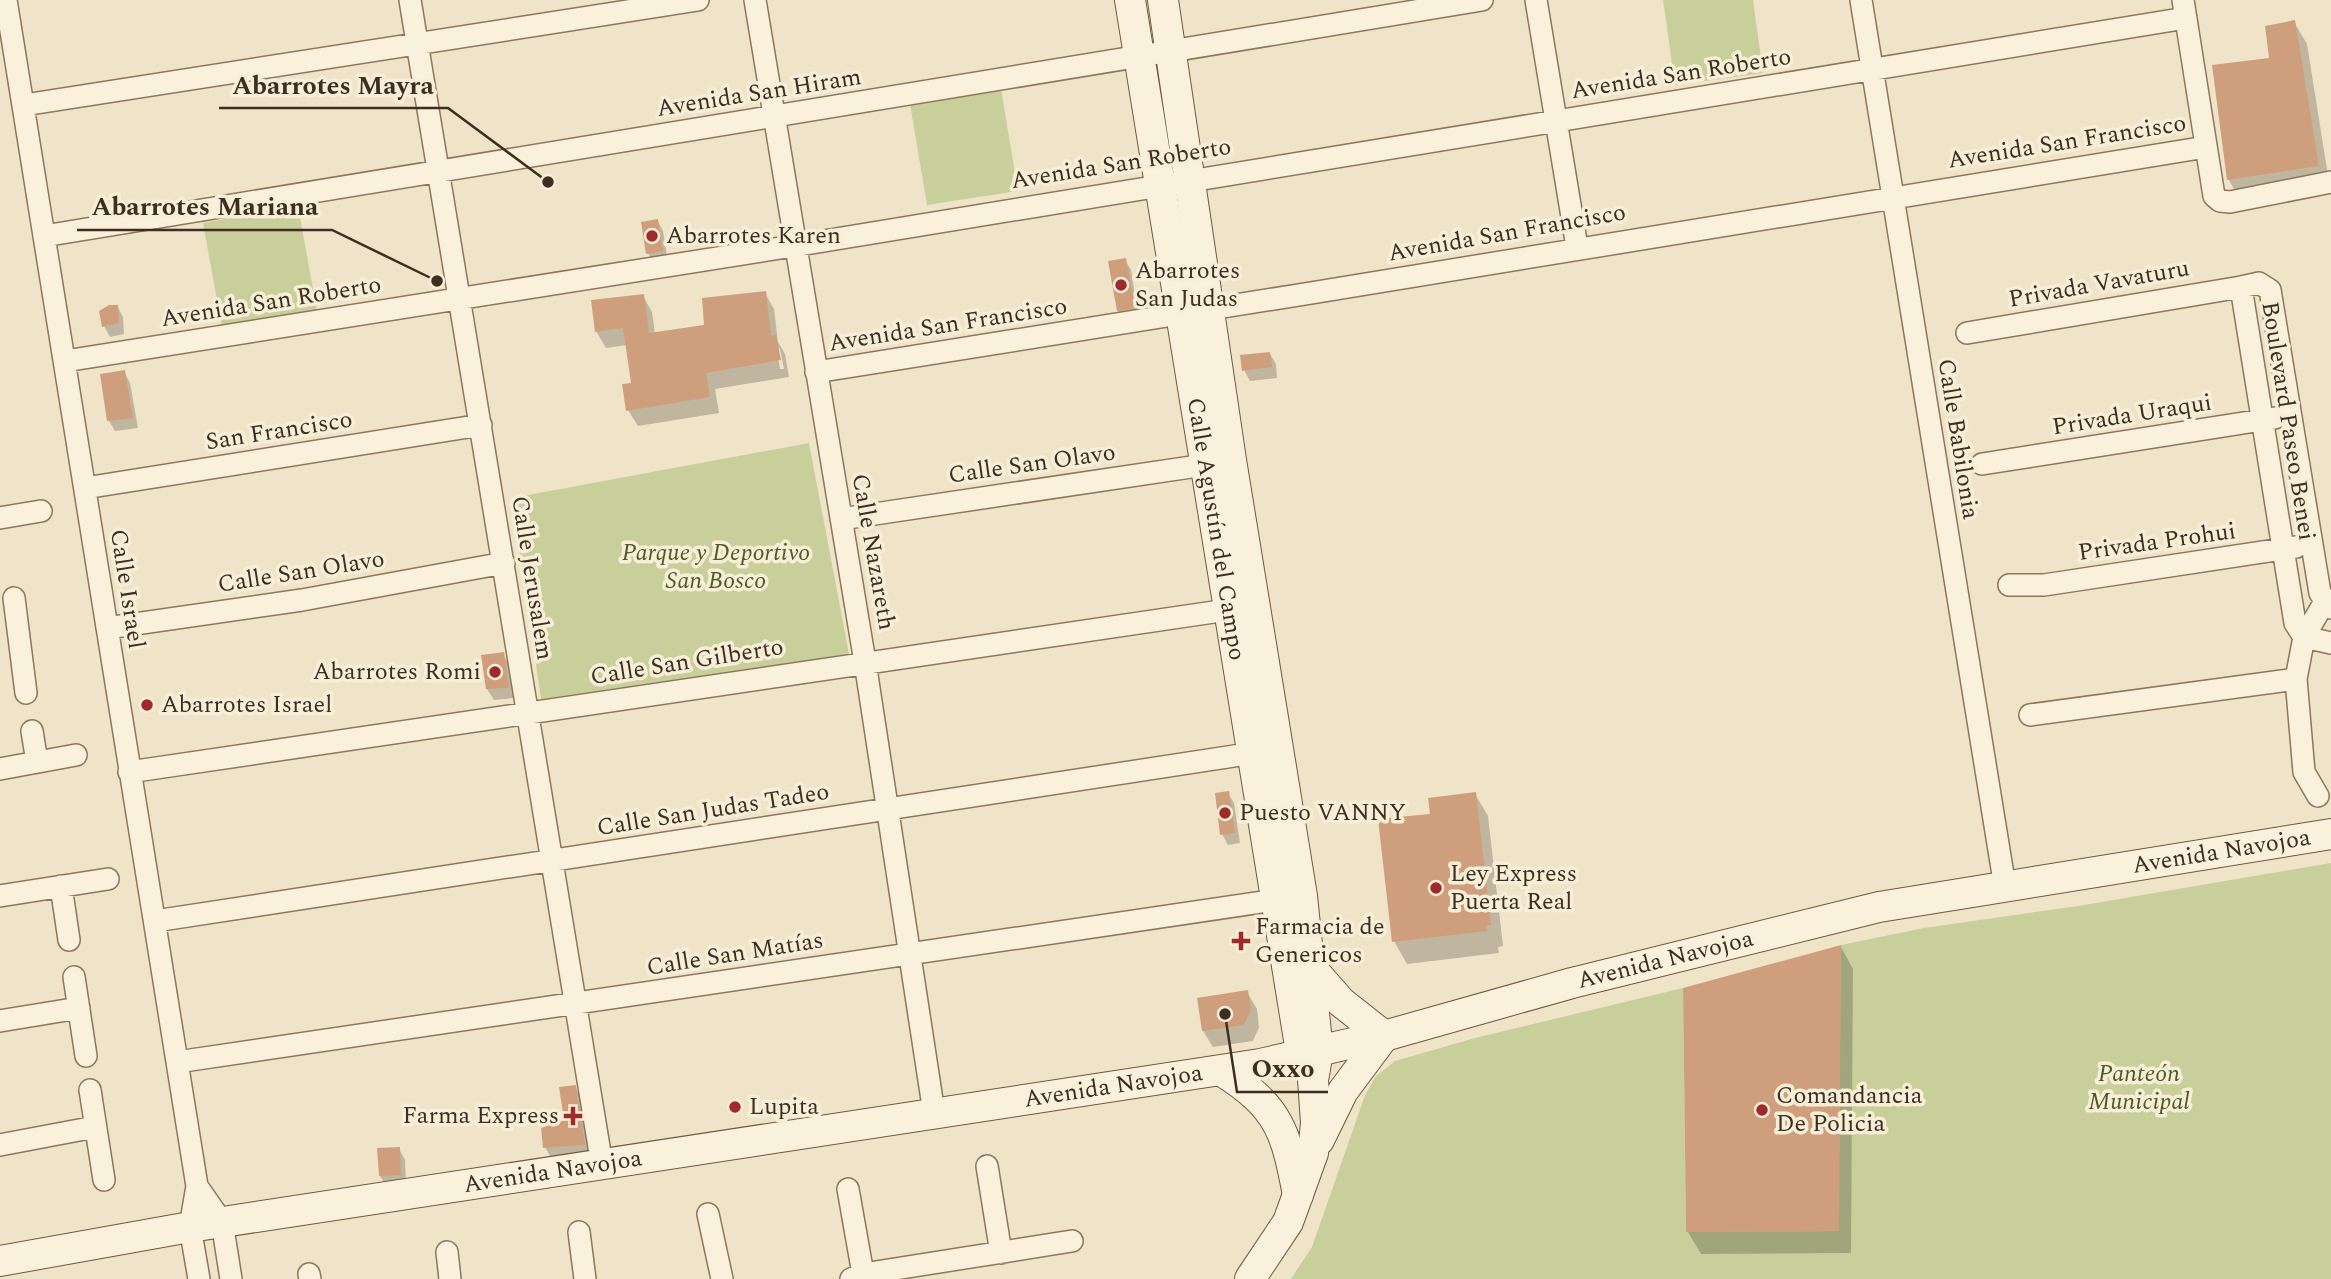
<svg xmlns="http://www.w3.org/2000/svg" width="2331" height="1279" viewBox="0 0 2331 1279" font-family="Spectral,serif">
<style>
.green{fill:#c9cf9b}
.shadow{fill:#0003;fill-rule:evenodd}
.building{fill:#cf9f7d}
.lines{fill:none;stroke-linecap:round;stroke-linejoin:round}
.street-casing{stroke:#8d765c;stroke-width:24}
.secondary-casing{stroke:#6f573f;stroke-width:32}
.street{stroke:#faf1dc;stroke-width:21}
.secondary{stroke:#faf1dc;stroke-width:30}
.poi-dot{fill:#9e2a2b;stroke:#f7eed8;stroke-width:2.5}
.labels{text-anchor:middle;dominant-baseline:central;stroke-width:7;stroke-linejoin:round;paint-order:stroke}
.street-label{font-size:24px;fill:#3d2e20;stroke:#f7eed8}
.poi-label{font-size:24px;fill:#3d2e20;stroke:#f7eed8;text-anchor:start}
.park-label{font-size:24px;font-style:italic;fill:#4d5a26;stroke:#f7eed8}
.leader{fill:none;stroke:#3d2e20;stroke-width:2.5}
.callout-dot{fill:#3d2e20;stroke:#f7eed8;stroke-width:2.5}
.callout-label{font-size:26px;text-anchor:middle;font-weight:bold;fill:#3d2e20;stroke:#f7eed8;stroke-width:7;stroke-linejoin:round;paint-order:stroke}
</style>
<rect width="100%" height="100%" fill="#f0e4c8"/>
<!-- green -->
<path class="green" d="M1663 0H1753L1763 73 1675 85Z
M1001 89 1018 191 927 205 910 104Z
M298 206 317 311 222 327 203 223Z
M809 443 849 654 541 699 512 498Z
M2331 863V1279H1291L1312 1247 1365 1095 1376 1076 1395 1061 1475 1038 1683 988 1686 1232 1838 1231 1841 945 1924 928 2078 906Z"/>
<!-- shadow -->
<path class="shadow" d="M2294 22 2307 44 2330 188 2241 202 2229 180 2214 66 2271 60Z
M657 220 663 231 668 262 654 264 648 253Z
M1125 260 1131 270 1139 319 1125 321 1118 311Z
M765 293 774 309 778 342 785 354 789 377 715 389 719 413 638 426 628 410 633 384 627 345 606 348 596 331 643 296 652 312 655 334 706 326ZM776 345 780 349 784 369H780Z
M117 306 123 317 124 334 110 337 104 326Z
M1270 354 1276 364 1277 378 1250 381 1244 370Z
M124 372 130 383 138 428 115 431 109 421Z
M503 654 509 665 514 698 494 700 487 689Z
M1228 793 1234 803 1240 843 1228 845 1222 834Z
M1475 794 1488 816 1503 946 1498 947 1499 953 1407 964 1394 941 1432 815Z
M1841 947 1853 969 1851 1253 1701 1254 1688 1232Z
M1247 992 1257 1009 1259 1027 1253 1041 1213 1047 1203 1031Z
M575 1087 581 1098 590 1155 551 1158 545 1147 566 1121Z
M399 1149 405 1160 406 1185 386 1186 380 1176Z"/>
<!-- building -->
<path class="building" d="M2295 20 2319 166 2227 180 2212 65 2269 58 2265 26Z
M658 219 663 251 646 254 641 222Z
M1126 258 1135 308 1117 311 1108 261Z
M766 291 771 336 776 335 781 360 706 373 710 397 626 411 622 384 631 383 623 328 595 332 591 300 644 294 649 333 704 325 702 298Z
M109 305H118L119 323 102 327 99 311Z
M1270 352 1272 367 1242 371 1240 355Z
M125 370 133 418 107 421 100 374Z
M504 652 509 688 486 689 481 655Z
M1229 791 1235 833 1220 835 1215 793Z
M1476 792 1491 925H1486L1487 931 1392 942 1378 819 1430 814 1428 798Z
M1841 945 1839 1231 1686 1232 1683 988Z
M1248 990 1251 1010 1244 1025 1202 1031 1197 998Z
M576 1085 585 1145 543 1148 541 1128 564 1120 559 1087Z
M400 1147 401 1175 379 1176 377 1148Z"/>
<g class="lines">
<!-- street casing -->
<g class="street-casing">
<path id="street" d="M6 0 197 1186 190 1227 199 1279
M410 0 602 1165
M755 0 865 662 934 1113
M1536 0 1577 247
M1861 0 2005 887
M2183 0 2214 196 2220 201 2230 202 2331 182
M24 105 698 0
M44 236 1482 0
M1967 333 2241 287
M65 361 793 246 2186 18
M816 372C1280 301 1742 219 2206 147
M1982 464 2275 418
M85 488 481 425
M0 518 41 511
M841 519 1218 463
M2009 585H2044L2296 547
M14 598 26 693
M2331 608 2320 593 2270 290 2259 283 2241 287 2295 623 2304 637 2331 643
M107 628 302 600 504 563
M2030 715 2296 679
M32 731 37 762
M0 769 76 755
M129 772 1241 608
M2318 796 2304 772 2296 679 2304 637 2324 603
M61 886 69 940
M0 896 108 879
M155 921 1267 751
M74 977 86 1056
M0 1021 79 1008
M177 1062 1289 898
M90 1090 104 1180
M0 1145 95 1127
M987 1166 1001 1253
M197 1186 222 1222 231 1279
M848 1189 863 1274
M708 1214 722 1279
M579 1232 585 1279
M447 1252 450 1279
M309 1274 310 1279
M851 1279 863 1274 1072 1241"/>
</g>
<!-- secondary casing -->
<g class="secondary-casing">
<g id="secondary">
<path id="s1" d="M1130 0 1300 1046"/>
<path d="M1163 0 1231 460 1302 896 1318 1052 1313 1080 1316 1123 1313 1153 1288 1222 1250 1279"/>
<path d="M1312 969 1341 1002 1384 1036 1343 1091 1319 1140"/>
<path d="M1222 1071C1279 1107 1286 1131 1298 1195"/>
<path id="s2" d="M0 1261 190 1227 1260 1064 1384 1036 1572 983 1879 907 2331 834"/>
</g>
</g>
<!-- street -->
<use href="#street" class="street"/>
<!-- secondary -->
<use href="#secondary" class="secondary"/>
</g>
<!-- markers -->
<g class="poi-dot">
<circle cx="652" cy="236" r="7"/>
<circle cx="1121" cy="285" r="7"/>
<circle cx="495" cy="672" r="7"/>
<circle cx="147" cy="705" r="7"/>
<circle cx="1225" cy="813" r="7"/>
<circle cx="1436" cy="888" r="7"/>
<path d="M1237.5 930.5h7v7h7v7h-7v7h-7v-7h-7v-7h7z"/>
<circle cx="735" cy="1107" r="7"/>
<circle cx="1762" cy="1110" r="7"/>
<path d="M569.5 1105.5h7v7h7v7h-7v7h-7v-7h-7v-7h7z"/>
</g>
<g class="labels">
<!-- street labels -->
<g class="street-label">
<text transform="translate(1681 74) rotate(-9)">Avenida San Roberto</text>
<text transform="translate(759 93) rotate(-9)">Avenida San Hiram</text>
<text transform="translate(2067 142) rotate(-9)">Avenida San Francisco</text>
<text transform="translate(1121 164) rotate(-9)">Avenida San Roberto</text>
<text transform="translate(1507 233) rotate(-10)">Avenida San Francisco</text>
<text transform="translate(2099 284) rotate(-10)">Privada Vavaturu</text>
<text transform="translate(271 302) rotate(-9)">Avenida San Roberto</text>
<text transform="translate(948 325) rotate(-9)">Avenida San Francisco</text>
<text transform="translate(2132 415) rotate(-9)">Privada Uraqui</text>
<text transform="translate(2288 421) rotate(81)">Boulevard Paseo Benei</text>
<text transform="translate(279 431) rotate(-9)">San Francisco</text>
<text transform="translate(1958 439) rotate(81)">Calle Babilonia</text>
<text transform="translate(1032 464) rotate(-8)">Calle San Olavo</text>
<text stroke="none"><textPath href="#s1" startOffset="536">Calle Agustín del Campo</textPath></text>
<text transform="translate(2157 542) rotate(-8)">Privada Prohui</text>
<text transform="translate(873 552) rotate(80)">Calle Nazareth</text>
<text transform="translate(301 572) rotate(-9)">Calle San Olavo</text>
<text transform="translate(532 578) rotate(81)">Calle Jerusalem</text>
<text transform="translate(127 589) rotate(81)">Calle Israel</text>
<text transform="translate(687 662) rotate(-9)">Calle San Gilberto</text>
<text transform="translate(713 810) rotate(-9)">Calle San Judas Tadeo</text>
<text stroke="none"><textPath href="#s2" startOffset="2261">Avenida Navojoa</textPath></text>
<text transform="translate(735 954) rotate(-9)">Calle San Matías</text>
<text stroke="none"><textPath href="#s2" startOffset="1694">Avenida Navojoa</textPath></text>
<text stroke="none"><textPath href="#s2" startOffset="1127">Avenida Navojoa</textPath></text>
<text stroke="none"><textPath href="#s2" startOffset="560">Avenida Navojoa</textPath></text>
</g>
<!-- poi labels -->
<g class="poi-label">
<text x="666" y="236">Abarrotes Karen</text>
<text x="1135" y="271">Abarrotes<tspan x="1135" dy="28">San Judas</tspan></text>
<text x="481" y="672" text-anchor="end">Abarrotes Romi</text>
<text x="161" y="705">Abarrotes Israel</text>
<text x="1239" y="813">Puesto VANNY</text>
<text x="1450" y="874">Ley Express<tspan x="1450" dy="28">Puerta Real</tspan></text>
<text x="1255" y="927">Farmacia de<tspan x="1255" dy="28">Genericos</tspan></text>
<text x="1776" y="1096">Comandancia<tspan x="1776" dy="28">De Policia</tspan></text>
<text x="749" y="1107">Lupita</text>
<text x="559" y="1116" text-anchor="end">Farma Express</text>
</g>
<!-- park labels -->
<g class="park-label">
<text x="716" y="553">Parque y Deportivo<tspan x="716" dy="28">San Bosco</tspan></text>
<text x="2139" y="1074">Panteón<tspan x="2139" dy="28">Municipal</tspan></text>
</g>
</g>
<!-- callouts -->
<path class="leader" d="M548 182L448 108H219M437 281L332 230H77M1225 1014L1237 1092H1328"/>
<g class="callout-dot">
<circle cx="548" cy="182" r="7"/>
<circle cx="437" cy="281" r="7"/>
<circle cx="1225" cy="1014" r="7"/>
</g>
<g class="callout-label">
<text x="333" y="94">Abarrotes Mayra</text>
<text x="205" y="215">Abarrotes Mariana</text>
<text x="1283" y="1077">Oxxo</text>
</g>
</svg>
